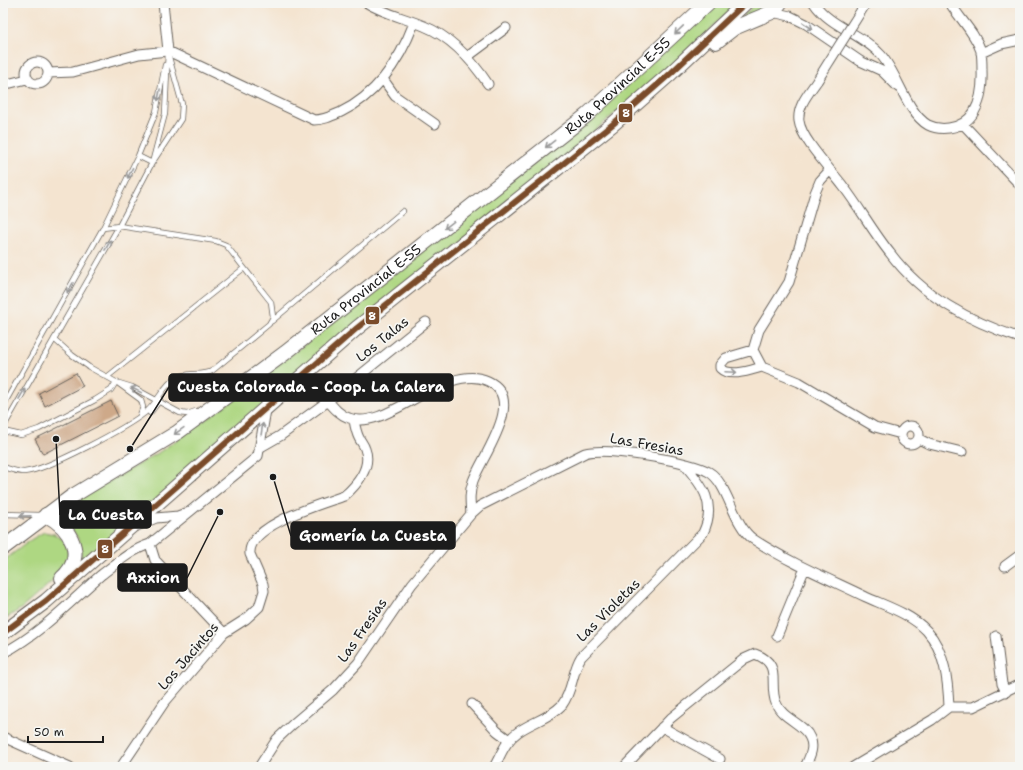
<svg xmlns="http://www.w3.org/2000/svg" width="1023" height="770" viewBox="0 0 1023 770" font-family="'Shantell Sans',sans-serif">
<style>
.green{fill:#aed782;stroke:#657a4f}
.building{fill:#cea989}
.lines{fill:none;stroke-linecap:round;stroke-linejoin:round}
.lane-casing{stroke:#68625b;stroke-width:6}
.street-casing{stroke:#68625b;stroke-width:11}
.primary-casing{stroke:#68625b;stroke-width:16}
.lane{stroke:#fff;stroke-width:4.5}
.street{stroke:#fff;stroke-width:9}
.primary{stroke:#fff;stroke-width:14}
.street-bridge-casing{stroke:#68625b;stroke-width:11;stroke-linecap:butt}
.street-bridge{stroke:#fff;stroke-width:9}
.bus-1-casing{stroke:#f6f6f2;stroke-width:9}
.bus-1{stroke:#7a4b2a;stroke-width:6}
.oneway{stroke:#999}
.labels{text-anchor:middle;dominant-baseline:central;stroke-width:3.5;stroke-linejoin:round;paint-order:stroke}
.street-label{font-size:14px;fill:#1c1c1c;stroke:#f6f6f2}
.leader{fill:none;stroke:#1c1c1c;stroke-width:1.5}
.callout-dot{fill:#1c1c1c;stroke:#f6f6f2;stroke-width:1.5}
.callout{fill:#1c1c1c;stroke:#1c1c1c;stroke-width:1.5}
.callout-label{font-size:15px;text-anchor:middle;font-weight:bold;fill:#fff}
.line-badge{stroke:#f6f6f2;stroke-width:1.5}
.badge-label{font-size:11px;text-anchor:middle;font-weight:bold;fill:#fff}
</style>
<rect width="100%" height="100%" fill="#f6f6f2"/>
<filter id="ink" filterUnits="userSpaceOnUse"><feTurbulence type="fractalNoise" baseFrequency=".025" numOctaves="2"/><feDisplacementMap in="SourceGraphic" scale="8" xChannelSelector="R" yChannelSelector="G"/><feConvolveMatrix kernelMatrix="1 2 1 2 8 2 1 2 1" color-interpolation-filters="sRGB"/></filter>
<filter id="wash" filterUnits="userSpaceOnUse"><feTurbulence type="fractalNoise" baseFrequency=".012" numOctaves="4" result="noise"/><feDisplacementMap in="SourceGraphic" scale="16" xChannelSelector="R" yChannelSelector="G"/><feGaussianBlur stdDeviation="0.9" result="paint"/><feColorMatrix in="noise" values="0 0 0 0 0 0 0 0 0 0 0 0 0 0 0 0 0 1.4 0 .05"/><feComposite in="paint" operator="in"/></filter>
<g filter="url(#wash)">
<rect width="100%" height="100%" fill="#f4e4d0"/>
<!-- green -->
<path class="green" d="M715 3H738L669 68 78 565C88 542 72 529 56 515L97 488 158 453 232 401 319 333 676 41Z
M757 3H772L768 7 744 18V15Z
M44 532 54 534 65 541 70 558 56 578 22 608 3 620V561L32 539Z"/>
<g id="blocks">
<!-- building -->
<path class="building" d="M76 373 83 386 45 406 39 393Z
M111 401 118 416 43 454 35 439Z"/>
</g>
</g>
<g filter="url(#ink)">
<use href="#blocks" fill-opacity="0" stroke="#68625b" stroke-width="1"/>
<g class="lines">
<!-- lane casing -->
<g class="lane-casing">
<path id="lane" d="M138 156 152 163 181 119 182 104 169 57
M272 321 403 211
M54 339 72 355 89 367 116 382 132 387 180 413 187 414 196 411
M107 377 244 268
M119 384 141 400 143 407 140 415
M3 406 103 228 138 156 156 112 165 65
M150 413 160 400
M3 428 119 226 152 163 165 114 168 51
M3 431 21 435 39 429 95 400 111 390 116 382
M3 467C10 469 17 472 24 472 48 470 126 428 146 412 158 403 163 385 176 378 187 372 200 376 212 371L269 324 273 317 271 302 226 245 216 241 119 226 103 228
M3 514 40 515"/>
</g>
<!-- street casing -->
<g class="street-casing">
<path id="street" d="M163 3 168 51
M367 3C385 14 405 18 424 26 451 37 472 60 488 84
M814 3C830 27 863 34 881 55 898 74 906 112 928 125 934 128 942 129 949 128 978 124 983 95 982 70 982 64 982 57 981 51 975 33 960 19 950 3
M772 12 790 16 806 24 860 61 882 71 898 87
M981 53 1001 44 1020 40
M467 57 506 28
M26 73a11 11 0 1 1 22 0a11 11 0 1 1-22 0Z
M48 73 73 72 139 54 168 51 314 120C324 120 332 116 341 112 378 94 400 60 414 23
M383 79 395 96 435 124
M817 81C809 93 797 106 799 121 801 139 832 171 843 186 860 208 873 232 890 253 923 297 969 321 1020 338
M3 85 27 79
M963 124 1020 185
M830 170 820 181 815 193 789 282 759 330 753 350 762 367 799 382 875 427 901 434
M753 350 726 358 720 365V368C730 378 751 370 762 367
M328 401C334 408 340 415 349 418 387 433 445 361 488 381 527 399 482 456 473 481 469 492 470 502 471 514
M901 435a9 9 0 1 1 18 0a9 9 0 1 1-18 0Z
M919 439 929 444 962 452
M259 448 280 436 328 401 426 322
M137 526 156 518 178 516 186 513
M150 544 155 560 224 633
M1005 566 1020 555
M777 636 805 568
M996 636 1002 684 1006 692
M3 653C40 634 70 602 101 575 117 563 131 550 150 544L258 456 266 410
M472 704 497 731 509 740
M949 707H973L1020 684
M662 727 720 759
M3 737 70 767
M121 767 164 703 224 633 246 619 259 607 264 591 263 584 250 554C247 525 322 504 344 496 357 485 372 467 365 449 364 445 361 442 359 438 356 432 355 426 354 420
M259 767 277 739 293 724 333 690 358 663 412 584 471 514 480 506 585 453C606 447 689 461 709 472 728 483 733 525 753 539 788 562 829 579 866 597 886 606 911 614 927 631 945 651 948 681 949 707
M494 767C501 755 505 741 518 732 532 722 550 718 562 705 573 691 572 671 581 657L703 533C717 504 703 486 684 464
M624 767 671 718 744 659 755 654C783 664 768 683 776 703 782 719 804 723 810 738 815 748 809 758 805 767
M853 767 932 720 949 707"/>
</g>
<!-- primary casing -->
<g class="primary-casing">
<g id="primary">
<path d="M716 42 734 28 772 12 780 3"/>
<path d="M46 515C71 528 87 556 62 578"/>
<path id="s1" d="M3 548 71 497 178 432 285 353 587 115 708 3"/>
<path d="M3 633 46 601 357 328 613 124 671 73 745 3"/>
</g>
</g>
<!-- lane -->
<use href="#lane" class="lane"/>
<!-- street -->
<use href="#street" class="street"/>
<!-- primary -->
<use href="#primary" class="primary"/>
<!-- street-bridge casing -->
<g class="street-bridge-casing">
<path id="street-bridge" d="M817 81 866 3"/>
</g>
<!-- street-bridge -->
<use href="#street-bridge" class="street-bridge"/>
<!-- bus-1 casing -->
<g class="bus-1-casing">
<path id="bus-1" d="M3 633 46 601 357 328 613 124 671 73 745 3"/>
</g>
<!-- bus-1 -->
<use href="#bus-1" class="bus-1"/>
</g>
<!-- one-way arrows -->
<defs><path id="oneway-shaft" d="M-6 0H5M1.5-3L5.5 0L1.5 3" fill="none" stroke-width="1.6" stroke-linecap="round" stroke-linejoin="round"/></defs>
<g class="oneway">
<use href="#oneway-shaft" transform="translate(808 26) rotate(33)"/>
<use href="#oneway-shaft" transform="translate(679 30) rotate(136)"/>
<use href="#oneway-shaft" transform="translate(159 95) rotate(101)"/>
<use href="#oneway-shaft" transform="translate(550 144) rotate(142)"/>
<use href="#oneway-shaft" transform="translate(130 173) rotate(116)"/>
<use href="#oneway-shaft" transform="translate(449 225) rotate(142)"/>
<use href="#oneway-shaft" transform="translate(108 245) rotate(-60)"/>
<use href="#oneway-shaft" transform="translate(70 288) rotate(120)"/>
<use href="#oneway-shaft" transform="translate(731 372) rotate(3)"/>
<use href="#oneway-shaft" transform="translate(136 390) rotate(-154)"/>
<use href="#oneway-shaft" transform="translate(22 394) rotate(-60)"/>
<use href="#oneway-shaft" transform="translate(262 429) rotate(-81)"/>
<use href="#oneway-shaft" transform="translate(179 431) rotate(145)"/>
<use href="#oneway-shaft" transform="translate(25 516) rotate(179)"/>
</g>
</g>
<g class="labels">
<!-- street labels -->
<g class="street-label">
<text stroke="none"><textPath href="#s1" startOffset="770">Ruta Provincial E-55</textPath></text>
<text stroke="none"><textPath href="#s1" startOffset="446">Ruta Provincial E-55</textPath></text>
<text transform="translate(382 339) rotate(-39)">Los Talas</text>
<text transform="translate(647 444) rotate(10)">Las Fresias</text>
<text transform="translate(608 610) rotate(-45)">Las Violetas</text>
<text transform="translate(362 630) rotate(-55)">Las Fresias</text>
<text transform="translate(188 656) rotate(-49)">Los Jacintos</text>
</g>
</g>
<!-- callouts -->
<path class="leader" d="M130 449L169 387M56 439L60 515M273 477L291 536M220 512L187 578"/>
<g class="callout-dot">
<circle cx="130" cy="449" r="4"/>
<circle cx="56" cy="439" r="4"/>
<circle cx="273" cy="477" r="4"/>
<circle cx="220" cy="512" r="4"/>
</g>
<g class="callout">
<rect x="169" y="374" width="284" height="27" rx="4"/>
<rect x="60" y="501" width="91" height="27" rx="4"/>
<rect x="291" y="522" width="164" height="27" rx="4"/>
<rect x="118" y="564" width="69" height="27" rx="4"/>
</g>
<g class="callout-label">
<text x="311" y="392">Cuesta Colorada - Coop. La Calera</text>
<text x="106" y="520">La Cuesta</text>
<text x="373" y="541">Gomería La Cuesta</text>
<text x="153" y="583">Axxion</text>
</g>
<g class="line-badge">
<rect x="618" y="103" width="15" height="20" rx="4" fill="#7a4b2a"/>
<rect x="365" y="306" width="15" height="19" rx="4" fill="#7a4b2a"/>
<rect x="97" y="539" width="16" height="20" rx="4" fill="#7a4b2a"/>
</g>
<g class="badge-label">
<text x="626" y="117">8</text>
<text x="372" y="320">8</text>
<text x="105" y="553">8</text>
</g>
<!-- margin -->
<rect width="1023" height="770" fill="none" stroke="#f6f6f2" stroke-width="16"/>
<!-- scale -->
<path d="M28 736v6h75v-6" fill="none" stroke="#1c1c1c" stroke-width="2"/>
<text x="34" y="736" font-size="12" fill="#1c1c1c" stroke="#f6f6f2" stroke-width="3" paint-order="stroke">50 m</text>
</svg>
